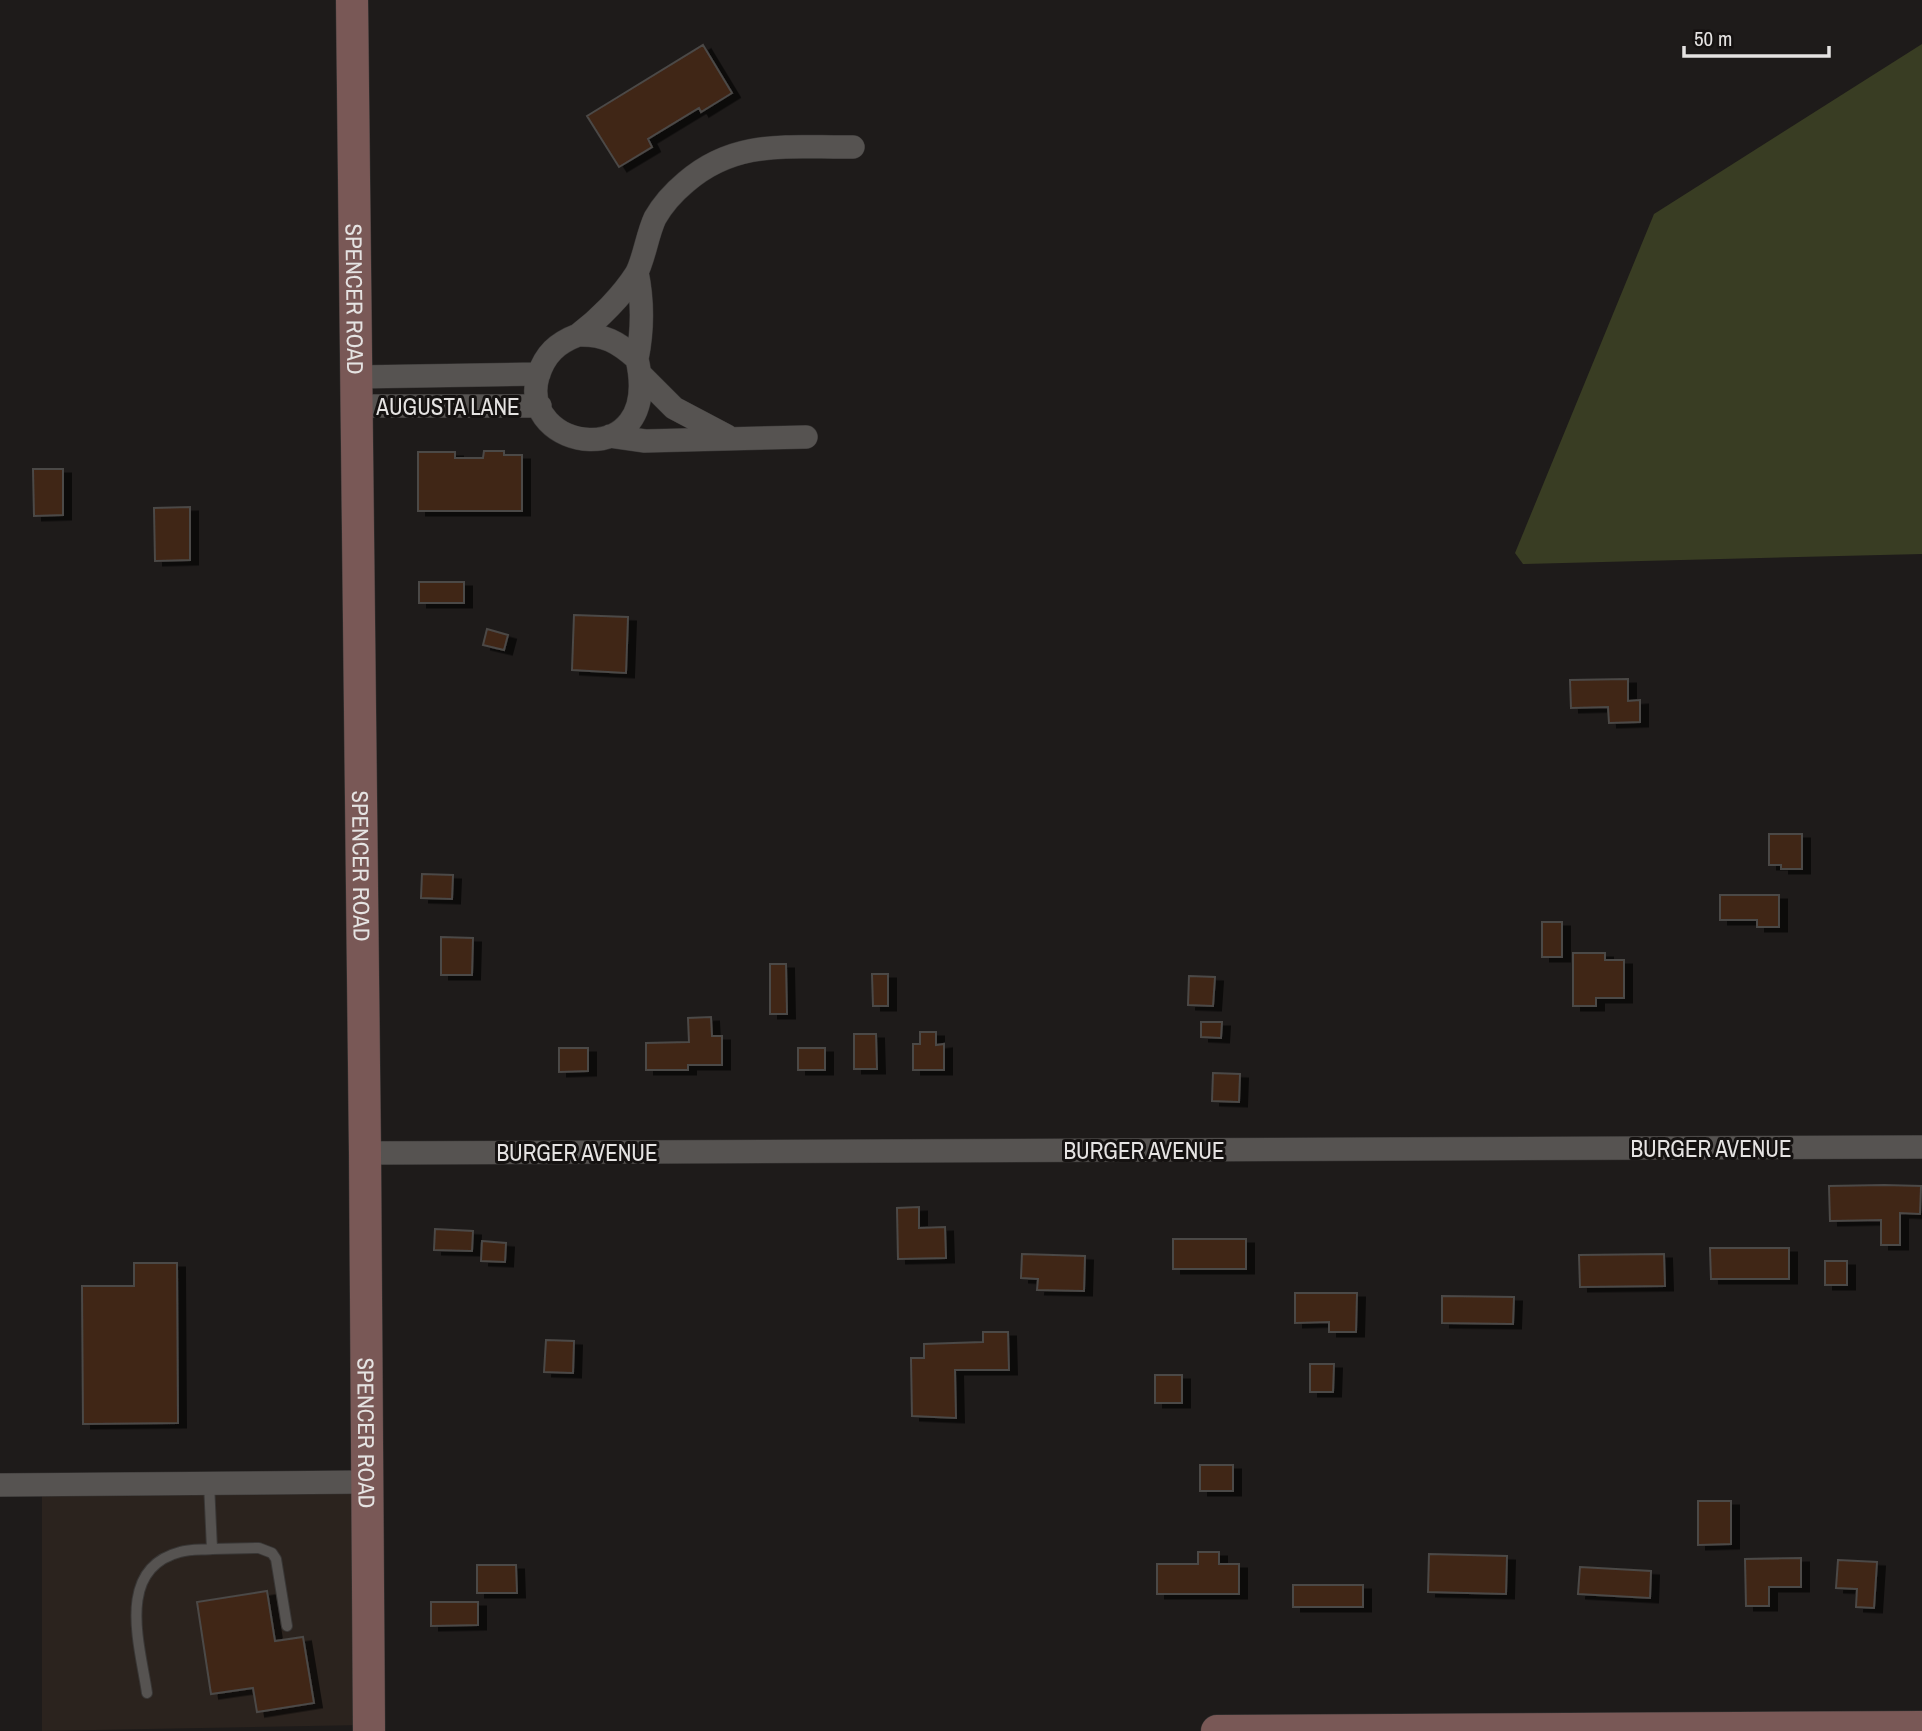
<svg xmlns="http://www.w3.org/2000/svg" width="1922" height="1731" viewBox="0 0 1922 1731" font-family="'Archivo Narrow',sans-serif">
<style>
.built{fill:#2b231e}
.green{fill:#393d23}
.building{fill:#402516;stroke:#4b4846;stroke-width:2;filter:url(#shadow)}
.lines{fill:none;stroke-linecap:round;stroke-linejoin:round}
.lane-casing{stroke:#393736;stroke-width:12}
.street-casing{stroke:#393736;stroke-width:24}
.secondary-casing{stroke:#393736;stroke-width:33}
.lane{stroke:#565351;stroke-width:10}
.street{stroke:#565351;stroke-width:23}
.secondary{stroke:#795856;stroke-width:32}
.labels{text-anchor:middle;dominant-baseline:central;stroke-width:6;stroke-linejoin:round;paint-order:stroke}
.street-label{font-size:23px;fill:#e5e3e2;stroke:#151211}
</style>
<defs>
<filter id="shadow"><feDropShadow dx="8" dy="4.5" stdDeviation="0" flood-color="#0009"/></filter>
</defs>
<rect width="100%" height="100%" fill="#1e1b1a"/>
<!-- built -->
<path class="built" d="M364 1487 365 1725 42 1731V1490Z"/>
<!-- green -->
<path class="green" d="M1922 44V554L1523 564 1515 553 1654 214Z"/>
<!-- building -->
<path class="building" d="M703 45 732 93 701 112 699 108 648 139 652 147 619 167 587 116Z
M484 451H504V455H522V511H418V452H455V458H483Z
M33 469H63V515L34 516Z
M190 507V560L155 561 154 508Z
M419 582H464V603H419Z
M574 615 628 617 626 673 572 670Z
M487 629 508 635 504 650 483 645Z
M1628 679V701L1640 700V722L1609 723 1608 707 1571 708 1570 680Z
M1769 834H1802V869H1781V865H1769Z
M422 874 453 875 452 899 421 898Z
M1720 895H1779V927H1757V920H1720Z
M1542 922H1562V957H1542Z
M441 937 473 938 472 975H441Z
M1573 953H1605V960H1624V998H1596V1006H1573Z
M770 964H786L787 1014H770Z
M872 974H888V1006H873Z
M1189 976 1215 977 1213 1006 1188 1005Z
M711 1017 712 1036H722V1065H688V1070H646V1043L689 1042 688 1018Z
M1201 1022H1222L1221 1038 1201 1037Z
M920 1032H936V1045L944 1044V1070H913V1044H920Z
M854 1034H876L877 1069H854Z
M559 1048H588V1071L559 1072Z
M798 1048H825V1070H798Z
M1213 1073 1240 1074 1239 1102 1212 1101Z
M1884 1185 1921 1186 1920 1214 1900 1213V1245H1881V1220L1830 1221 1829 1186Z
M919 1207V1228L945 1227 946 1258 898 1259 897 1208Z
M435 1229 473 1231 472 1251 434 1250Z
M1173 1239H1246V1269H1173Z
M482 1241 506 1243 505 1262 481 1261Z
M1710 1248H1789V1279H1711Z
M1022 1254 1085 1256 1084 1291 1037 1290 1038 1279 1021 1278Z
M1664 1254 1665 1286 1580 1287 1579 1255Z
M1825 1261H1847V1285H1825Z
M134 1263H177L178 1423 83 1424 82 1286H134Z
M1295 1293H1357L1356 1332H1329V1322L1295 1323Z
M1442 1296 1514 1297 1513 1324 1442 1323Z
M983 1332H1008L1009 1370H955L956 1418 912 1416 911 1358H924V1344L983 1342Z
M546 1340 574 1341 573 1373 544 1372Z
M1310 1364H1334L1333 1392H1310Z
M1155 1375H1182V1403H1155Z
M1200 1465H1233V1491H1200Z
M1698 1501H1731V1544L1698 1545Z
M1198 1552H1219V1564H1239V1594H1157V1564H1198Z
M1429 1554 1507 1556 1506 1594 1428 1592Z
M1801 1558V1587H1769V1606H1746L1745 1559Z
M1838 1560 1877 1562 1874 1608 1856 1607 1857 1589 1836 1588Z
M477 1565H516L517 1593H477Z
M1580 1567 1651 1571 1650 1598 1578 1594Z
M1293 1585H1363V1607H1293Z
M267 1591 275 1641 303 1637 314 1703 257 1712 253 1688 211 1694 197 1602Z
M431 1602H478V1625L431 1626Z"/>
<g class="lines">
<!-- lane casing -->
<g class="lane-casing">
<path id="lane" d="M209 1483 212 1549 259 1548 272 1553 276 1559 287 1626
M147 1693C140 1645 115 1569 180 1552 190 1549 202 1550 212 1549"/>
</g>
<!-- street casing -->
<g class="street-casing">
<path id="street" d="M578 335C599 319 622 296 636 274 644 260 647 235 655 218 663 204 674 192 686 182 737 138 791 148 853 147
M578 335C604 334 618 342 637 359 664 476 516 451 538 376 545 354 557 343 578 335Z
M637 359C643 329 643 301 637 272
M641 375 674 408 727 436
M356 377 539 374
M356 406H540
M610 436 645 441 806 437
M365 1153 1922 1147
M0 1485 367 1482"/>
</g>
<!-- secondary casing -->
<g class="secondary-casing">
<g id="secondary">
<path id="s1" d="M352 0 365 1153 369 1731"/>
<path d="M1217 1731 1922 1727"/>
</g>
</g>
<!-- lane -->
<use href="#lane" class="lane"/>
<!-- street -->
<use href="#street" class="street"/>
<!-- secondary -->
<use href="#secondary" class="secondary"/>
</g>
<g class="labels">
<!-- street labels -->
<g class="street-label">
<text stroke="none"><textPath href="#s1" startOffset="299">SPENCER ROAD</textPath></text>
<text x="448" y="406">AUGUSTA LANE</text>
<text stroke="none"><textPath href="#s1" startOffset="866">SPENCER ROAD</textPath></text>
<text x="1711" y="1148">BURGER AVENUE</text>
<text x="1144" y="1150">BURGER AVENUE</text>
<text x="577" y="1152">BURGER AVENUE</text>
<text stroke="none"><textPath href="#s1" startOffset="1433">SPENCER ROAD</textPath></text>
</g>
</g>
<!-- scale -->
<path d="M1684 46v10h145v-10" fill="none" stroke="#e5e3e2" stroke-width="3.5"/>
<text x="1694" y="46" font-size="21" fill="#e5e3e2" stroke="#151211" stroke-width="5" paint-order="stroke">50 m</text>
</svg>
